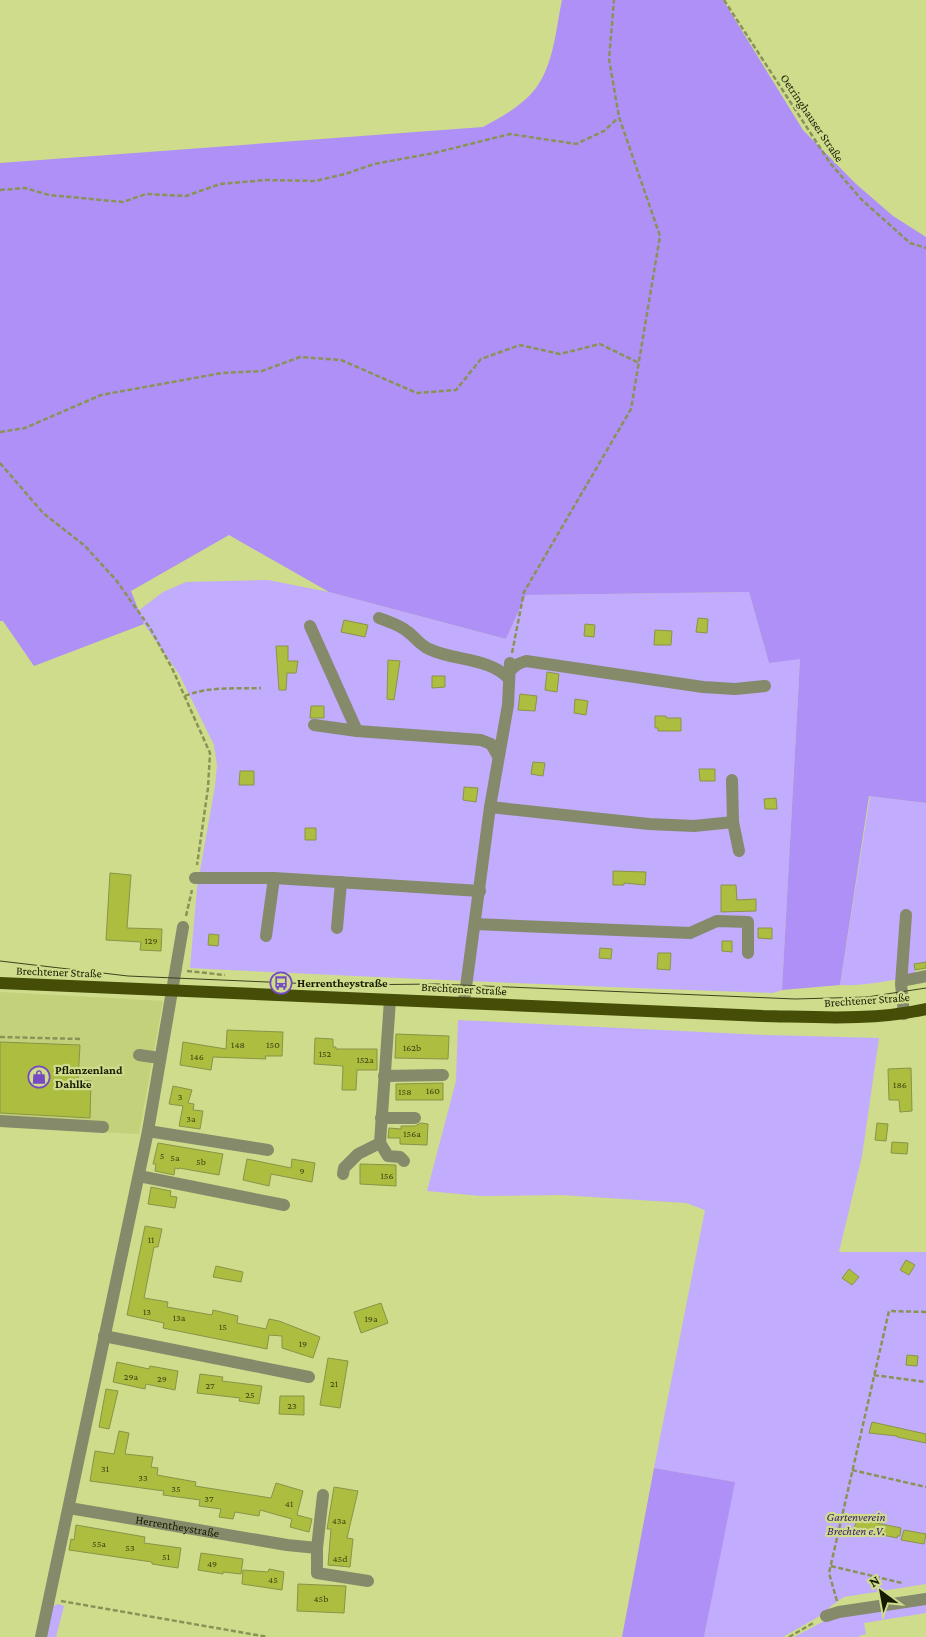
<svg xmlns="http://www.w3.org/2000/svg" width="926" height="1637" viewBox="0 0 926 1637" font-family="'Crimson Pro',serif">
<style>
.built{fill:#c3d17a}
.green{fill:#c2acfd}
.forest{fill:#ae90f6}
.building{fill:#adbd40;stroke:#899447}
.lines{fill:none;stroke-linecap:round;stroke-linejoin:round}
.path{stroke:#899357;stroke-width:2.5;stroke-dasharray:5 2.5;stroke-linecap:butt}
.minor{stroke:#848a6a;stroke-width:12}
.major{stroke:#454d07;stroke-width:12}
.tram{stroke:#3d421d;stroke-width:1}
.labels{text-anchor:middle;dominant-baseline:central;stroke-width:4.5;stroke-linejoin:round;paint-order:stroke}
.number-label{font-size:10px;fill:#3c4310}
.street-label{font-size:12px;fill:#171a00;stroke:#cedc8c}
.poi-label{font-size:12px;font-weight:bold;fill:#171a00;stroke:#cedc8c;text-anchor:start}
.park-label{font-size:12px;font-style:italic;fill:#3b156f;stroke:#cedc8c}
</style>
<rect width="100%" height="100%" fill="#cedc8c"/>
<!-- built -->
<path class="built" d="M0 992 163 1001 139 1134 0 1127Z"/>
<!-- green -->
<path class="green" d="M268 580 329 592 506 639 526 595 749 592 769 663 800 658 782 990 773 993C579 986 385 978 190 968L197 888 215 786 217 765 214 745 179 674 144 624 138 611 163 592 186 582Z
M870 796 926 803V962L914 964 916 975C891 981 865 986 840 985Z
M458 1020 766 1035 879 1038 862 1156 839 1252H926V1584L844 1597 831 1606 825 1613 783 1637H704L734 1482 654 1468 705 1210 686 1203 560 1195 481 1196 427 1191 456 1081Z
M926 1603V1613L864 1623 866 1634 859 1636V1637H794L826 1620Z
M58 1604 64 1606 56 1637H45L51 1607Z"/>
<!-- forest -->
<path class="forest" d="M562 0H723L803 130 856 184 893 216 926 237V803L869 796 840 985 782 990 800 659 769 663 749 592 526 595 506 639 329 592 229 535 131 591 144 624 34 666 3 621H0V163L483 127C502 117 523 105 536 88 554 64 556 28 562 0Z
M654 1468 735 1482 704 1637H622Z"/>
<!-- building -->
<path class="building" d="M698 618 708 619 707 633 696 632Z
M344 620 368 625 365 637 341 632Z
M585 624 595 625 594 637 584 636Z
M655 630 672 631 671 645H654Z
M276 646H288V661H298L296 673H287L286 690H279Z
M388 660 400 661 394 700 387 699Z
M547 672 559 674 557 692 545 690Z
M432 676H445V687L432 688Z
M520 694 537 696 535 711 518 710Z
M575 699 588 701 586 715 574 713Z
M311 706H324V718H310Z
M655 716H666V718H681V731H658V728H655Z
M533 762 545 763 543 776 531 774Z
M699 769H715V781H700Z
M240 771H254V785H239Z
M464 787 478 788 476 802 463 800Z
M776 798 777 809H765L764 799Z
M305 828H316V840H305Z
M613 871 646 872 645 885 624 883V885H613Z
M110 873 131 875 127 928 162 929 161 951 140 950 141 942 106 940Z
M721 885H736L737 900 756 899V911L721 912Z
M758 928H772V939L758 938Z
M209 934 219 935 218 946 208 945Z
M722 941H732V952L722 951Z
M600 948 612 949 611 959 599 958Z
M658 953H671L670 970 657 969Z
M926 962V968L915 970 914 964Z
M227 1030 283 1032 282 1056H265L266 1059 213 1057 211 1070 180 1065 183 1042 226 1049Z
M396 1034 449 1036 448 1059 395 1058Z
M315 1038 333 1039V1047H336V1049H377V1070H357L356 1090H342L343 1066 314 1064Z
M0 1042 80 1045 78 1080 91 1081 90 1118 0 1113Z
M911 1068 912 1111 900 1112 899 1100H889L888 1069Z
M443 1083V1100H396V1084Z
M173 1086 192 1090 188 1103 194 1104 193 1110 203 1111 200 1129 179 1126 183 1106 169 1104Z
M421 1123 428 1124 427 1145 400 1144V1138H388L389 1128 401 1129V1126H415Z
M877 1123 888 1124 886 1141 875 1140Z
M892 1142 908 1143 907 1154 891 1153Z
M158 1143 223 1154 219 1175 179 1168V1169L175 1168 174 1175 155 1171 156 1164H153Z
M247 1159 291 1168 292 1159 315 1163 312 1182 271 1174 269 1186 243 1180Z
M360 1164 396 1165V1186L360 1184Z
M151 1187 171 1191 170 1196 177 1197 175 1208 148 1204Z
M145 1226 162 1229 158 1247H154L144 1298 168 1302 167 1307 212 1315 213 1310 238 1316 237 1323 266 1329 269 1319 279 1321 320 1337 313 1358 282 1348V1336L269 1335 267 1349 163 1328 164 1323 127 1315Z
M906 1260 915 1265 909 1275 900 1270Z
M216 1266 243 1272 241 1282 213 1277Z
M849 1269 859 1277 852 1285 842 1278Z
M381 1303 388 1323 361 1333 354 1312Z
M907 1355 918 1356 917 1366 906 1365Z
M328 1358 348 1361 340 1408 320 1405Z
M117 1362 149 1369 150 1366 178 1371 175 1390 146 1384 145 1389 113 1382Z
M200 1374 223 1377 222 1381 262 1386 259 1404 239 1401 240 1398 197 1393Z
M106 1389 118 1391 109 1429 99 1427Z
M280 1396H304V1415L279 1414Z
M872 1422 926 1434V1443L897 1437V1436L869 1433Z
M119 1431 129 1433 125 1454 153 1457 151 1467 158 1468 157 1475 196 1482 195 1486 271 1498 276 1483 303 1491 297 1515 312 1519 309 1532 290 1527 292 1519 260 1510 259 1516 235 1512 233 1519 219 1517 221 1509 199 1506 200 1500 163 1495 164 1491 90 1481 95 1451 114 1454Z
M334 1487 358 1491 347 1538 353 1539 350 1567 328 1565 331 1529H327Z
M857 1519 901 1528 900 1536H897V1538L854 1529Z
M76 1525 145 1537 144 1543 181 1548 178 1568 152 1564V1562L69 1550 71 1539 74 1540Z
M904 1530 926 1534 924 1544 901 1540Z
M201 1553 243 1559 241 1574 223 1572V1574L198 1570Z
M269 1569 284 1572 282 1590 242 1584 243 1570 268 1572Z
M298 1584 346 1586 344 1613 297 1611Z"/>
<g class="lines">
<!-- path -->
<path class="path" d="M724 0 830 163 862 200 910 243 926 248
M0 190 25 188 49 195 123 202 146 194 186 196 220 184 266 180 315 181 345 174 374 164 434 153 510 134 576 144 604 131 618 118
M0 432 25 428 101 395 222 373 262 371 300 357 341 360 417 393 456 390 481 359 520 345 560 354 600 344 639 363
M0 463 43 513 85 546 116 580 150 628 172 668 210 753 208 788 197 865
M512 653 524 592 631 409 660 236 619 117 609 59 614 0
M185 696C208 686 235 689 261 688
M186 916 192 890
M187 971 225 975
M0 1037 80 1039
M78 1074 105 1069
M874 1375 926 1382
M852 1470 926 1487
M831 1566 902 1583
M61 1601 268 1637
M837 1601 829 1573 889 1311 926 1312
M789 1637 815 1622"/>
<!-- minor -->
<g class="minor">
<path d="M379 618C389 622 400 625 408 632 415 637 420 645 429 649 454 661 490 658 508 678"/>
<path d="M310 626 357 731"/>
<path d="M509 671 518 664 526 661 703 687 735 689 765 686"/>
<path d="M314 725 357 731 481 740 491 744 498 756"/>
<path d="M490 807 649 824 694 826 733 822 732 780"/>
<path d="M733 822 739 851"/>
<path d="M195 878H274L480 891"/>
<path d="M475 924 690 933 717 921 748 922V953"/>
<path d="M337 928 341 882"/>
<path d="M266 936 274 878"/>
<path d="M902 981 926 976"/>
<path d="M464 1002 490 807 508 705 510 663"/>
<path d="M904 1014 901 984 906 915"/>
<path d="M139 1055 160 1058"/>
<path d="M384 1076 443 1075"/>
<path d="M381 1118H415"/>
<path d="M0 1121 103 1127"/>
<path d="M148 1131 268 1150"/>
<path d="M380 1143 388 1156 400 1157 404 1161"/>
<path d="M343 1174 344 1168 358 1154 380 1143 390 1000"/>
<path d="M139 1176 284 1205"/>
<path d="M104 1336 309 1377"/>
<path id="s1" d="M69 1508 287 1545 317 1548V1573L368 1581"/>
<path d="M317 1548 323 1495"/>
<path d="M826 1616 839 1612 926 1599"/>
<path d="M41 1637 148 1131 183 927"/>
</g>
<!-- major -->
<path class="major" d="M0 983 763 1016C817 1017 873 1021 926 1009"/>
<!-- tram -->
<path class="tram" d="M0 961 128 976 337 985 437 984 795 999 867 997 926 988"/>
</g>
<!-- icons -->
<defs>
<g id="bus-ring" transform="scale(1.125)"><circle r="9.5" fill="#cedc8c" stroke="#764ac3" stroke-width="1.5"/><path d="M-5-6H5V4H4V6H2V4H-2V6H-4V4H-5ZM-3.5-4V0h7V-4ZM-3.5 1.2v1.5H-2V1.2ZM2 1.2v1.5H3.5V1.2Z" fill="#764ac3"/></g>
<g id="shop-ring" transform="scale(1.125)"><circle r="9.5" fill="#cedc8c" stroke="#764ac3" stroke-width="1.5"/><path d="M-5-2.5h2.3a2.7 3.5 0 0 1 5.4 0H5L5.5 6h-11ZM-1.5-2.5h3a1.5 2.3 0 0 0-3 0Z" fill="#764ac3"/></g>
</defs>
<g fill-rule="evenodd">
<use href="#bus-ring" x="281" y="983"/>
<use href="#shop-ring" x="39" y="1077"/>
</g>
<g class="labels">
<!-- number labels -->
<g class="number-label">
<text x="151" y="940">129</text>
<text x="238" y="1044">148</text>
<text x="273" y="1044">150</text>
<text x="412" y="1047">162b</text>
<text x="325" y="1053">152</text>
<text x="197" y="1056">146</text>
<text x="365" y="1059">152a</text>
<text x="900" y="1084">186</text>
<text x="433" y="1090">160</text>
<text x="405" y="1091">158</text>
<text x="180" y="1096">3</text>
<text x="191" y="1118">3a</text>
<text x="412" y="1133">156a</text>
<text x="162" y="1155">5</text>
<text x="175" y="1157">5a</text>
<text x="201" y="1161">5b</text>
<text x="302" y="1170">9</text>
<text x="387" y="1175">156</text>
<text x="151" y="1239">11</text>
<text x="147" y="1311">13</text>
<text x="179" y="1317">13a</text>
<text x="371" y="1318">19a</text>
<text x="223" y="1326">15</text>
<text x="303" y="1343">19</text>
<text x="131" y="1376">29a</text>
<text x="162" y="1378">29</text>
<text x="334" y="1383">21</text>
<text x="210" y="1385">27</text>
<text x="250" y="1394">25</text>
<text x="292" y="1405">23</text>
<text x="105" y="1468">31</text>
<text x="143" y="1477">33</text>
<text x="176" y="1488">35</text>
<text x="209" y="1498">37</text>
<text x="289" y="1503">41</text>
<text x="339" y="1520">43a</text>
<text x="99" y="1543">55a</text>
<text x="130" y="1547">53</text>
<text x="166" y="1556">51</text>
<text x="340" y="1558">45d</text>
<text x="212" y="1563">49</text>
<text x="273" y="1579">45</text>
<text x="321" y="1598">45b</text>
</g>
<!-- street labels -->
<g class="street-label">
<text transform="translate(812 118) rotate(56)">Oetringhauser Straße</text>
<text transform="translate(59 972) rotate(2)">Brechtener Straße</text>
<text transform="translate(464 989) rotate(3)">Brechtener Straße</text>
<text transform="translate(867 1000) rotate(-4)">Brechtener Straße</text>
<text stroke="none"><textPath href="#s1" startOffset="110">Herrentheystraße</textPath></text>
</g>
<!-- poi labels -->
<g class="poi-label">
<text x="297" y="983">Herrentheystraße</text>
<text x="55" y="1070">Pflanzenland<tspan x="55" dy="14">Dahlke</tspan></text>
</g>
<!-- park labels -->
<g class="park-label">
<text x="856" y="1517">Gartenverein<tspan x="856" dy="14">Brechten e.V.</tspan></text>
</g>
</g>
<!-- north arrow -->
<g transform="translate(881 1592) rotate(328)" stroke="#cedc8c" stroke-width="4" paint-order="stroke">
<path d="M0-4L9 19L0 12L-9 19Z" fill="#171a00"/>
<text y="-8" font-size="14" font-weight="bold" text-anchor="middle" fill="#171a00">N</text>
</g>
</svg>
